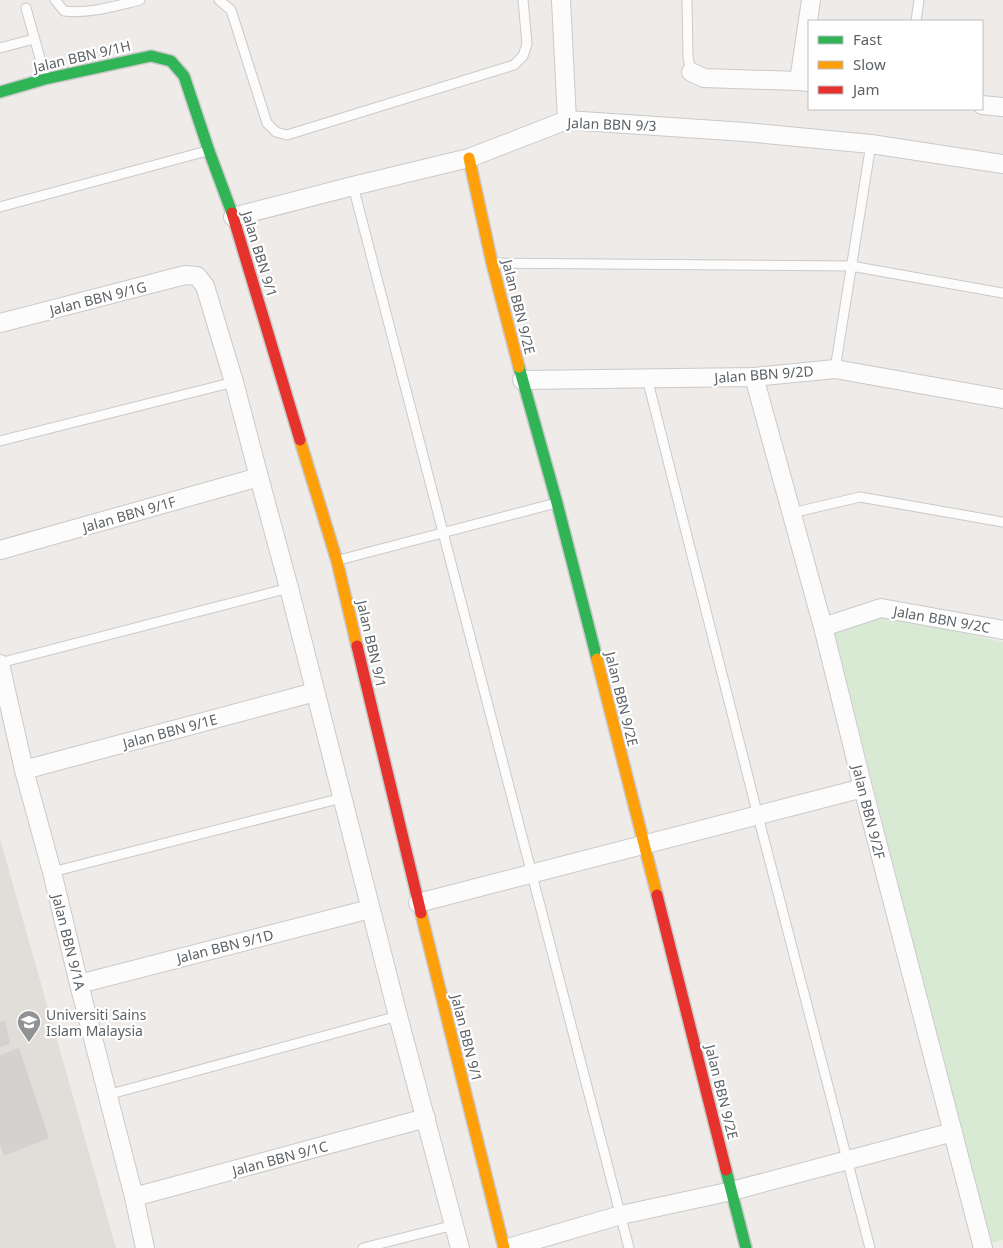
<svg xmlns="http://www.w3.org/2000/svg" width="1003" height="1248" viewBox="0 0 1003 1248" font-family="'Noto Sans',sans-serif">
<style>
.education{fill:#e1ddd8}
.green{fill:#d8e9d4}
.building{fill:#d4d2d1}
.lines{fill:none;stroke-linecap:round;stroke-linejoin:round}
.lane-casing{stroke:#cacaca;stroke-width:11}
.street-casing{stroke:#cacaca;stroke-width:20}
.fast-casing{stroke:#c9c9c9;stroke-width:14}
.slow-casing{stroke:#c9c9c9;stroke-width:14}
.jam-casing{stroke:#c9c9c9;stroke-width:14}
.lane{stroke:#fcfcfc;stroke-width:9}
.street{stroke:#fcfcfc;stroke-width:18}
.fast{stroke:#30b455;stroke-width:11}
.slow{stroke:#ff9f0a;stroke-width:11}
.jam{stroke:#e5322d;stroke-width:11}
.labels{text-anchor:middle;dominant-baseline:central;stroke-width:4.5;stroke-linejoin:round;paint-order:stroke}
.street-label{font-size:14px;fill:#5d6266;stroke:#fff}
.poi-label{font-size:14px;fill:#5d6266;stroke:#fff;text-anchor:start}
</style>
<rect width="100%" height="100%" fill="#eeebe8"/>
<!-- education -->
<path class="education" d="M0 839 116 1248H0Z"/>
<!-- green -->
<path class="green" d="M883 615 1003 642V1240L990 1243 834 633Z"/>
<!-- building -->
<path class="building" d="M5 1020 10 1044 0 1047V1022Z
M19 1048 49 1138 4 1156 0 1144V1055Z"/>
<g class="lines">
<!-- lane casing -->
<g class="lane-casing">
<path id="lane" d="M55 0 64 11C90 14 115 6 140 0
M219 0 231 10 267 123 276 132 287 135 514 65 523 56 527 44 523 0
M687 0 688 57 691 72
M26 8 45 76
M916 21 919 0
M0 48 34 39
M353 186 629 1248
M0 207 207 151
M493 263 851 266 1003 293
M835 369 871 144
M647 378 758 816 870 1248
M0 441 234 382
M792 513 860 497 1003 522
M339 560 556 503
M0 663 289 588
M52 872 342 798
M107 1095 398 1016
M363 1248 454 1225"/>
</g>
<!-- street casing -->
<g class="street-casing">
<path id="street" d="M561 0 567 120
M691 72 704 78 799 81 809 82
M799 81 811 0
M982 105 1003 107
M233 217 353 186 469 158 567 120 745 132 871 144 1003 164
M0 323 185 275 197 276 205 286 234 382 259 477 289 588 398 1016 460 1248
M754 377 823 627 863 788 983 1248
M522 380 754 377 835 369 1003 399
M0 550 259 477
M823 627 881 608 1003 630
M0 664 24 770 52 872 79 984 134 1197 145 1248
M24 770 315 692
M418 903 863 788
M79 984 370 909
M134 1197 426 1118
M508 1248 621 1215 732 1191 953 1132"/>
</g>
<!-- fast casing -->
<g class="fast-casing">
<path id="fast" d="M0 92 45 79 151 56 171 61 184 76 209 151 232 213
M519 367 557 503 597 659
M726 1170 746 1248"/>
</g>
<!-- slow casing -->
<g class="slow-casing">
<path id="slow" d="M469 158 492 263 519 367
M300 440 337 561 357 646
M597 659 657 895
M421 913 504 1248"/>
</g>
<!-- jam casing -->
<g class="jam-casing">
<path id="jam" d="M232 213 300 440
M357 646 421 913
M657 895 726 1170"/>
</g>
<!-- lane -->
<use href="#lane" class="lane"/>
<!-- street -->
<use href="#street" class="street"/>
<!-- fast -->
<use href="#fast" class="fast"/>
<!-- slow -->
<use href="#slow" class="slow"/>
<!-- jam -->
<use href="#jam" class="jam"/>
</g>
<!-- icons -->
<defs>
<g id="university-pin" transform="scale(1.25)"><path d="M0 17L-7.5 6A9.5 9.5 0 1 1 7.5 6Z" fill="#909294" stroke="#fff"/><path d="M0-5L7-2L0 1L-7-2ZM-4 1L0 2.5L4 1V4Q0 6-4 4Z" fill="#fff"/></g>
</defs>
<g fill-rule="evenodd">
<use href="#university-pin" x="29" y="1022"/>
</g>
<g class="labels">
<!-- street labels -->
<g class="street-label">
<text transform="translate(82 56) rotate(-13)">Jalan BBN 9/1H</text>
<text transform="translate(612 124) rotate(2)">Jalan BBN 9/3</text>
<text transform="translate(260 254) rotate(73)">Jalan BBN 9/1</text>
<text transform="translate(98 298) rotate(-14)">Jalan BBN 9/1G</text>
<text transform="translate(519 307) rotate(76)">Jalan BBN 9/2E</text>
<text transform="translate(764 374) rotate(-4)">Jalan BBN 9/2D</text>
<text transform="translate(129 514) rotate(-16)">Jalan BBN 9/1F</text>
<text transform="translate(942 619) rotate(10)">Jalan BBN 9/2C</text>
<text transform="translate(372 644) rotate(77)">Jalan BBN 9/1</text>
<text transform="translate(622 699) rotate(76)">Jalan BBN 9/2E</text>
<text transform="translate(170 731) rotate(-15)">Jalan BBN 9/1E</text>
<text transform="translate(869 812) rotate(76)">Jalan BBN 9/2F</text>
<text transform="translate(69 942) rotate(76)">Jalan BBN 9/1A</text>
<text transform="translate(225 946) rotate(-14)">Jalan BBN 9/1D</text>
<text transform="translate(467 1038) rotate(76)">Jalan BBN 9/1</text>
<text transform="translate(722 1092) rotate(76)">Jalan BBN 9/2E</text>
<text transform="translate(280 1158) rotate(-15)">Jalan BBN 9/1C</text>
</g>
<!-- poi labels -->
<g class="poi-label">
<text x="46" y="1014">Universiti Sains<tspan x="46" dy="16">Islam Malaysia</tspan></text>
</g>
</g>
<!-- legend -->
<rect x="808" y="20" width="175" height="90" fill="#ffffff" stroke="#bec0c2"/>
<rect x="818" y="36" width="25" height="8" fill="#30b455" stroke="#bec0c2"/>
<text x="853" y="45" font-size="15" fill="#5d6266">Fast</text>
<rect x="818" y="61" width="25" height="8" fill="#ff9f0a" stroke="#bec0c2"/>
<text x="853" y="70" font-size="15" fill="#5d6266">Slow</text>
<rect x="818" y="86" width="25" height="8" fill="#e5322d" stroke="#bec0c2"/>
<text x="853" y="95" font-size="15" fill="#5d6266">Jam</text>
</svg>
